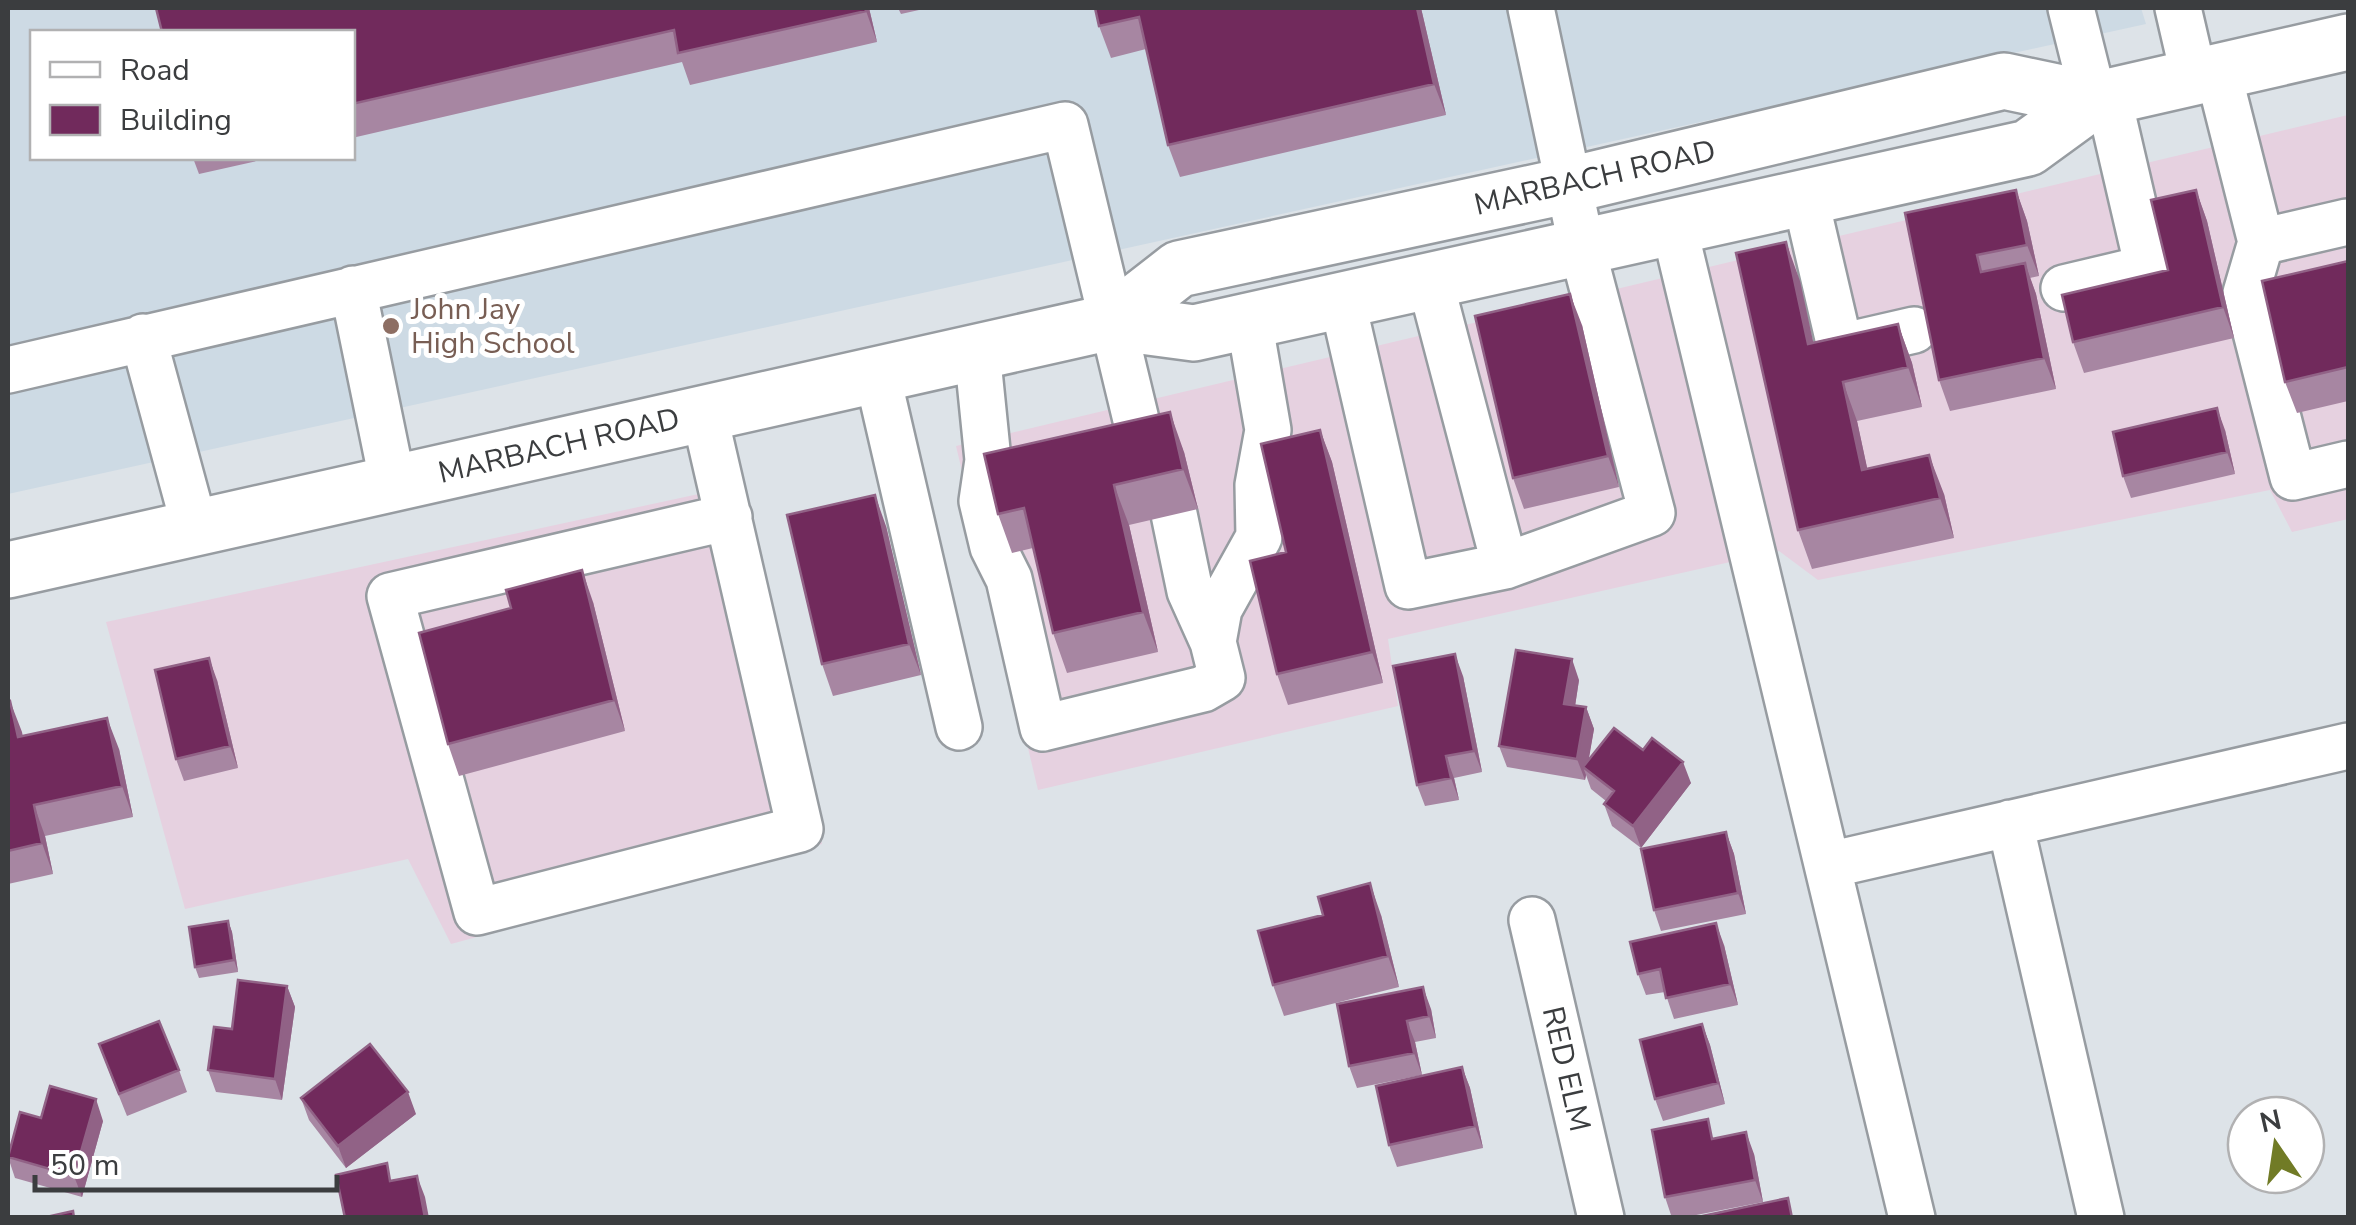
<svg xmlns="http://www.w3.org/2000/svg" width="2356" height="1225" viewBox="0 0 2356 1225" font-family="'Nunito Sans',sans-serif">
<style>
.commercial{fill:#e6d1e0}
.built{fill:#cddae4;fill-rule:evenodd}
.lines{fill:none;stroke-linecap:round;stroke-linejoin:round}
.minor-casing{stroke:#979ca1;stroke-width:50}
.major-casing{stroke:#979ca1;stroke-width:60}
.minor{stroke:#fff;stroke-width:45}
.major{stroke:#fff;stroke-width:55}
.wall{fill:#a786a2}
.shaded-wall{fill:#916286}
.building{fill:#712a5c;stroke:#916286;stroke-width:2.5}
.education-dot{fill:#8d6e63;stroke:#fff;stroke-width:4}
.labels{text-anchor:middle;dominant-baseline:central;stroke-width:10;stroke-linejoin:round;paint-order:stroke}
.street-label{font-size:30px;fill:#3b3d3f;stroke:#fff}
.education-label{font-size:30px;fill:#785e54;stroke:#fff;text-anchor:start}
</style>
<rect width="100%" height="100%" fill="#dde3e8"/>
<!-- commercial -->
<path class="commercial" d="M2348 115V519L2292 532 2270 490 1818 580 1779 551 1388 639 1398 706 1038 790 956 446Z
M745 484 822 844 451 944 408 859 185 909 106 622Z"/>
<!-- built -->
<path class="built" d="M8 8H2141L2146 24 8 494ZM32 32H352V158H32Z"/>
<g class="lines">
<!-- minor casing -->
<g class="minor-casing">
<path id="minor" d="M2071 8 2094 100
M2178 8 2194 77
M2218 72 2261 242 2246 293 2293 477 2348 464
M1805 197 1840 347 1914 330
M1674 227 1912 1218
M2261 242 2347 222
M1430 281 1505 566
M2064 288 2148 268 2108 96
M353 289 393 484
M1342 300 1408 586 1505 566 1652 513 1582 248 1531 8
M143 337 195 528
M977 351 988 460 982 501 993 547 1009 579 1043 728 1203 689 1222 678 1213 642 1219 609 1259 537 1258 485 1268 430 1249 320
M8 370 1065 125 1137 424 1159 457
M877 374 959 727
M704 413 800 829 477 912 390 596 729 517
M1174 514 1190 591 1213 642
M2010 823 2101 1218
M1829 865 2348 746
M1532 920 1601 1218"/>
</g>
<!-- major casing -->
<g class="major-casing">
<path id="major" d="M1111 322 1179 269 1570 185 2004 81 2094 100
M8 570 1111 322 1194 333 2028 148 2094 100 2348 42"/>
</g>
<!-- minor -->
<use href="#minor" class="minor"/>
<!-- major -->
<use href="#major" class="major"/>
</g>
<!-- wall -->
<path class="wall" d="M156 8H869L877 42 690 85 682 62 352 138V32Z
M898 8H928L901 14Z
M1095 8H1421L1446 115 1180 177 1168 145 1146 49 1111 58 1099 26Z
M193 158H270L199 174Z
M2016 190 2027 221 2039 276 2030 278 2036 294 2056 389 1950 411 1939 380 1905 213Z
M2196 190 2207 221 2234 338 2084 373 2073 342 2168 270Z
M2348 261V401L2297 413 2285 382Z
M1800 281 1813 342 1898 324 1912 363 1922 407 1857 421 1867 468 1944 494 1954 538 1812 569 1798 530Z
M1582 325 1619 487 1524 509 1513 478Z
M1320 430 1332 462 1383 683 1288 705 1277 674 1286 552Z
M2225 430 2235 474 2131 498 2123 476Z
M1184 452 1198 509 1129 525 1158 652 1067 673 1053 633 1033 548 1012 553 998 514Z
M886 526 921 675 833 696 822 664Z
M593 602 625 731 459 776 448 744Z
M1463 676 1482 772 1454 778 1459 800 1425 806 1417 785Z
M217 680 238 768 184 781 176 759Z
M1579 680 1575 706 1586 707 1594 729 1588 761 1643 750 1691 783 1641 848 1612 826 1604 804 1606 801 1591 789 1586 775 1585 780 1507 767 1499 746Z
M8 702 22 736 119 749 133 817 45 836 53 874 8 884Z
M1726 832 1734 854 1746 914 1661 931 1654 910Z
M1323 915H1381L1399 987 1284 1016 1273 985Z
M228 921 232 932 238 972 199 978 195 967Z
M1724 945 1738 1005 1674 1019 1665 992 1646 995 1638 974Z
M287 986 295 1007 282 1100 216 1092 208 1070 232 1029Z
M1337 1004 1431 1009 1436 1038 1415 1042 1422 1075 1357 1088 1349 1066Z
M1702 1024 1710 1045 1725 1104 1663 1121 1655 1099Z
M107 1066 179 1070 187 1092 127 1116Z
M1462 1067 1470 1088 1483 1148 1397 1167 1389 1145Z
M301 1098 416 1114 346 1168 309 1120Z
M41 1118 103 1121 82 1197 15 1178 8 1157Z
M1715 1138 1754 1154 1763 1202 1681 1218H1672L1665 1197Z"/>
<!-- shaded-wall -->
<path class="shaded-wall" d="M865 8H869L877 42Z
M1417 8H1421L1446 115 1434 84Z
M2016 190 2027 221 2039 276 2027 245Z
M2196 190 2207 221 2234 338 2223 307Z
M1786 242 1800 281 1822 383 1808 344Z
M2025 263 2036 294 2056 389 2044 358Z
M1570 294 1582 325 1619 487 1608 456Z
M1898 324 1912 363 1922 407 1908 367Z
M1843 382 1857 421 1876 509 1862 470Z
M2217 408 2225 430 2235 474 2227 452Z
M1170 412 1184 452 1198 509 1183 469Z
M1320 430 1332 462 1383 683 1372 652Z
M1929 455 1944 494 1954 538 1940 498Z
M1114 485 1129 525 1158 652 1143 612Z
M875 495 886 526 921 675 909 644Z
M582 570 593 602 625 731 614 700Z
M1455 654 1463 676 1482 772 1474 751Z
M209 658 217 680 238 768 230 746Z
M1572 659 1579 680 1572 726 1564 704Z
M10 701 22 732 29 768 18 737Z
M1586 707 1594 729 1587 770 1583 767 1586 775 1585 780 1577 759Z
M107 718 119 749 133 817 122 786Z
M1446 756 1454 778 1459 800 1451 778Z
M1683 762 1691 783 1641 848 1633 826Z
M34 805 45 836 53 874 42 843Z
M1726 832 1734 854 1746 914 1738 893Z
M1370 883 1381 915 1399 987 1388 956Z
M228 921 232 932 238 972 234 960Z
M1716 923 1724 945 1738 1005 1730 984Z
M287 986 295 1007 282 1100 275 1079Z
M1423 987 1431 1009 1436 1038 1429 1016Z
M1407 1021 1415 1042 1422 1075 1414 1053Z
M1702 1024 1710 1045 1725 1104 1718 1083Z
M1462 1067 1470 1088 1483 1148 1475 1126Z
M408 1092 416 1114 346 1168 338 1146Z
M96 1099 103 1121 82 1197 74 1176Z
M1746 1132 1754 1154 1763 1202 1755 1180Z
M417 1176 425 1197 429 1218H425Z"/>
<!-- building -->
<path class="building" d="M156 8H865L866 11 678 53 674 30 352 104V32H162Z
M1095 8H1417L1434 84 1168 145 1139 17 1099 26Z
M2016 190 2027 245 1977 255 1981 272 2025 263 2044 358 1939 380 1905 213Z
M2196 190 2223 307 2073 342 2062 295 2168 270 2151 200Z
M1786 242 1808 344 1898 324 1908 367 1843 382 1862 470 1929 455 1940 498 1798 530 1736 253Z
M2348 261V367L2285 382 2262 281Z
M1570 294 1608 456 1513 478 1475 316Z
M2217 408 2227 452 2123 476 2113 432Z
M1170 412 1183 469 1114 485 1143 612 1053 633 1024 508 998 514 984 454Z
M1320 430 1372 652 1277 674 1250 561 1286 552 1261 444Z
M875 495 909 644 822 664 787 515Z
M582 570 614 700 448 744 419 633 511 608 506 590Z
M1516 650 1572 659 1564 704 1586 707 1577 759 1499 746Z
M1455 654 1474 751 1446 756 1451 778 1417 785 1393 666Z
M209 658 230 746 176 759 155 670Z
M10 701 18 737 107 718 122 786 34 805 42 843 8 851V702Z
M1614 728 1643 750 1652 738 1683 762 1633 826 1604 804 1614 791 1583 767Z
M1726 832 1738 893 1654 910 1641 849Z
M1370 883 1388 956 1273 985 1258 931 1323 915 1318 897Z
M228 921 234 960 195 967 189 927Z
M1716 923 1730 984 1666 998 1660 969 1638 974 1630 942Z
M238 980 287 986 275 1079 208 1070 214 1027 232 1029Z
M1423 987 1429 1016 1407 1021 1414 1053 1349 1066 1337 1004Z
M159 1021 179 1070 119 1094 99 1044Z
M1702 1024 1718 1083 1655 1099 1640 1040Z
M370 1044 408 1092 338 1146 301 1098Z
M1462 1067 1475 1126 1389 1145 1376 1086Z
M50 1086 96 1099 74 1176 8 1157 20 1112 41 1118Z
M1708 1119 1712 1139 1746 1132 1755 1180 1665 1197 1652 1130Z
M387 1163 390 1181 417 1176 425 1218H345L336 1175Z
M1788 1198 1792 1218H1693Z
M73 1211 74 1218H42Z"/>
<!-- markers -->
<circle class="education-dot" cx="391" cy="326" r="10"/>
<g class="labels">
<!-- street labels -->
<g class="street-label">
<text transform="translate(1595 178) rotate(-13)">MARBACH ROAD</text>
<text transform="translate(559 446) rotate(-13)">MARBACH ROAD</text>
<text transform="translate(1566 1069) rotate(77)">RED ELM</text>
</g>
<!-- education labels -->
<g class="education-label">
<text x="411" y="309">John Jay<tspan x="411" dy="34">High School</tspan></text>
</g>
</g>
<!-- border -->
<rect width="2356" height="1225" fill="none" stroke="#3b3d3f" stroke-width="20"/>
<!-- legend -->
<rect x="30" y="30" width="325" height="130" fill="#ffffff" stroke="#b1b1b2" stroke-width="2.5"/>
<rect x="50" y="62" width="50" height="15" fill="#ffffff" stroke="#b1b1b2" stroke-width="2.5"/>
<text x="120" y="80" font-size="30" fill="#3b3d3f">Road</text>
<rect x="50" y="105" width="50" height="30" fill="#712a5c" stroke="#b1b1b2" stroke-width="2.5"/>
<text x="120" y="130" font-size="30" fill="#3b3d3f">Building</text>
<!-- north arrow -->
<g transform="translate(2276 1145) rotate(347)"><circle r="48" fill="#ffffff" stroke="#b1b1b2" stroke-width="2.5"/>
<path d="M0-8L18 38L0 25L-18 38Z" fill="#717b26"/>
<text y="-15" font-size="28" font-weight="bold" text-anchor="middle" fill="#3b3d3f">N</text>
</g>
<!-- scale -->
<path d="M35 1175v15h302v-15" fill="none" stroke="#3b3d3f" stroke-width="5"/>
<text x="50" y="1175" font-size="30" fill="#3b3d3f" stroke="#ffffff" stroke-width="8" paint-order="stroke">50 m</text>
</svg>
